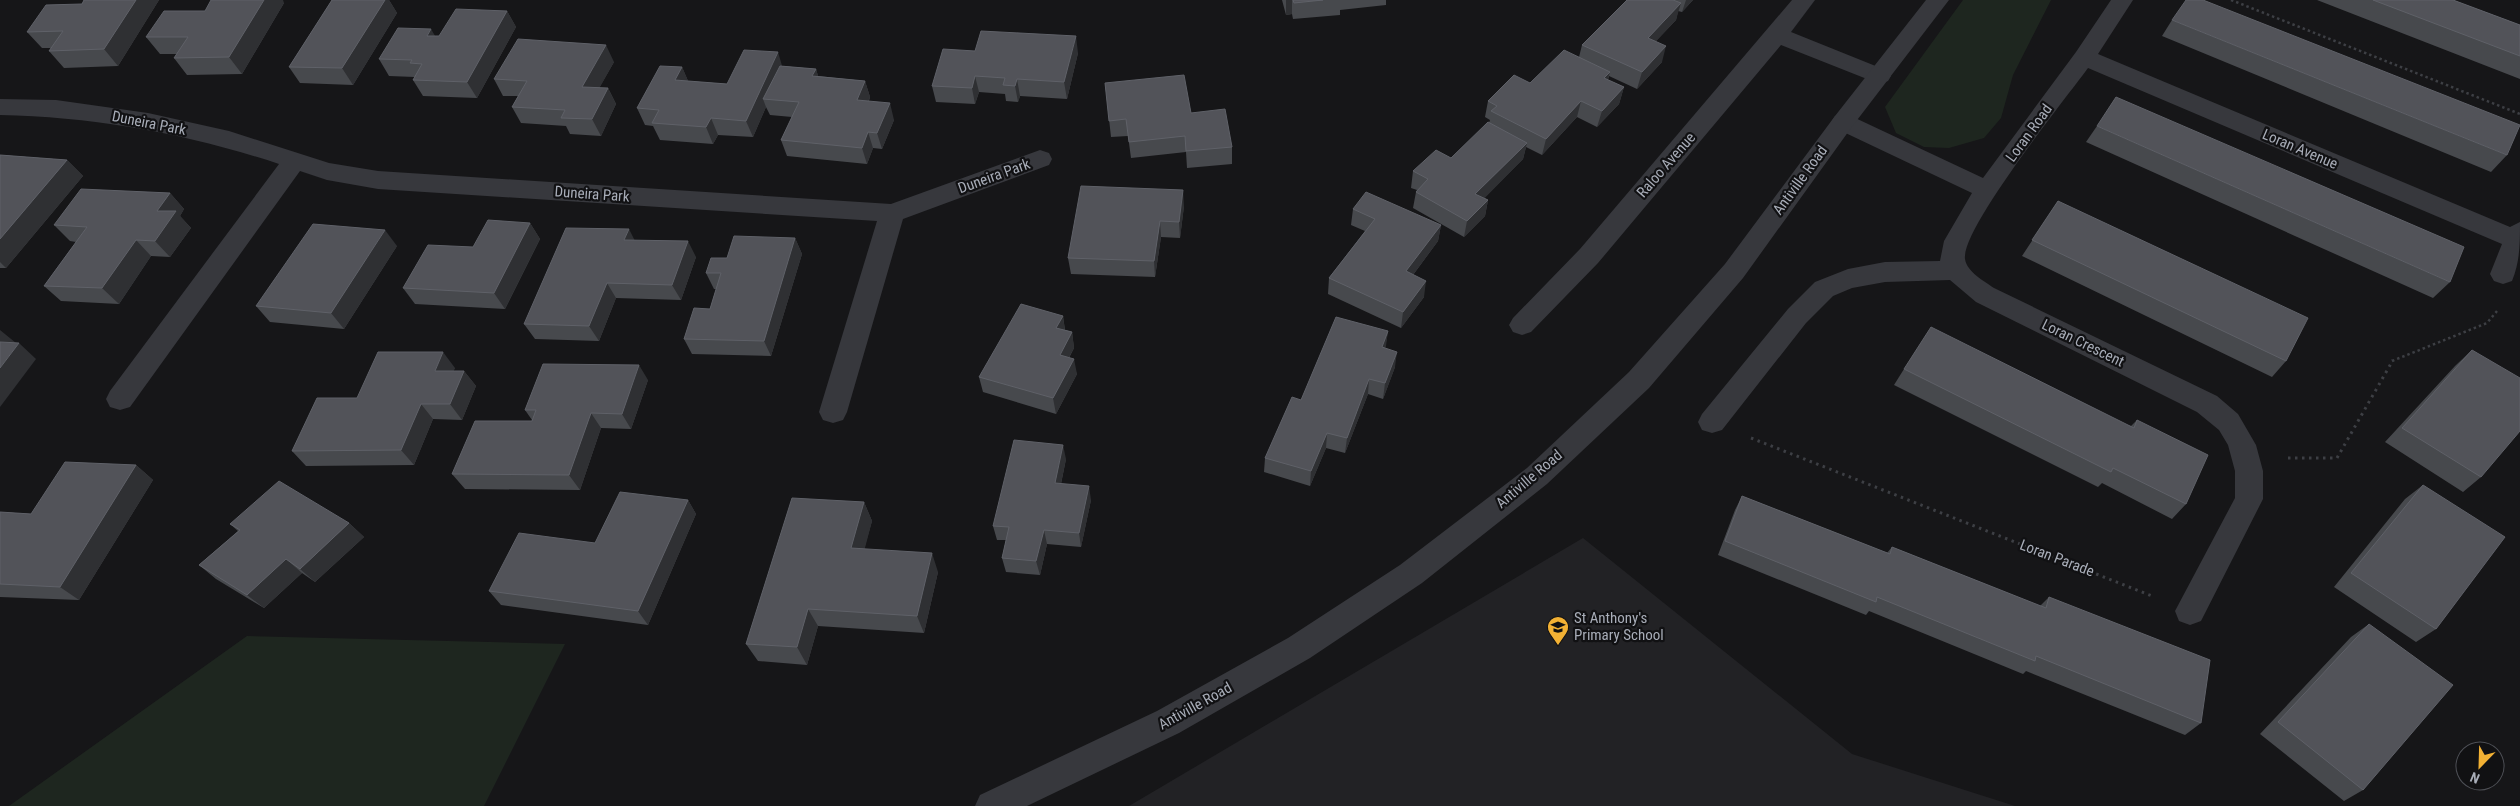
<svg xmlns="http://www.w3.org/2000/svg" width="2520" height="806" viewBox="0 0 2520 806" font-family="'Roboto Condensed',sans-serif">
<style>
.built{fill:#222225}
.green{fill:#1e261f}
.lines{fill:none;stroke-linecap:round;stroke-linejoin:round}
.path-far1{stroke:#3d3f44;stroke-width:2.5;stroke-dasharray:2.5 3;stroke-linecap:butt}
.path{stroke:#3d3f44;stroke-width:3;stroke-dasharray:2.5 4.5;stroke-linecap:butt}
.minor{fill:#37383d;fill-rule:evenodd}
.tertiary{fill:#37383d;fill-rule:evenodd}
.wall{fill:#47494d}
.shaded-wall{fill:#2f3033}
.building{fill:#525359;stroke:#5f6168}
.labels{text-anchor:middle;dominant-baseline:central;stroke-width:4.5;stroke-linejoin:round;paint-order:stroke}
.street-label{font-size:15px;fill:#a8adb8;stroke:#111113}
.poi-label{font-size:15px;fill:#a8adb8;stroke:#111113;text-anchor:start}
</style>
<rect width="100%" height="100%" fill="#161618"/>
<!-- built -->
<path class="built" d="M1583 538 1852 754 2015 806H1129Z"/>
<!-- green -->
<path class="green" d="M1963 0H2051L2013 75 2001 118 1984 138 1949 148 1924 147 1896 133 1885 107Z
M247 636 565 644 484 806H9Z"/>
<g class="lines">
<!-- path-far1 -->
<path class="path-far1" d="M2231 0 2520 114
M2392 361 2487 323 2497 311"/>
<!-- path -->
<path class="path" d="M1751 438 2152 596
M2288 458H2337L2393 360"/>
<!-- minor -->
<path class="minor" d="M1792 0H1815L1791 32 1888 71 1891 76 1888 81 1880 84 1872 81 1781 45 1598 263 1531 332 1522 335 1513 332 1509 325 1513 318 1580 249Z
M2111 0H2133L2098 54 2510 227 2520 222C2520 243 2520 262 2512 281L2503 284 2494 281 2490 274 2502 244 2088 68C2066 98 1961 229 1965 259 1967 272 1984 281 1994 288L2217 396 2238 414 2256 445 2263 471V499L2201 621 2190 625 2179 621 2175 611 2235 498V471L2228 445 2219 430 2197 412 1976 302 1950 280 1885 282 1852 288 1833 296 1806 323 1722 430 1712 433 1702 430 1698 422 1702 414 1788 309 1815 282 1848 269 1885 262 1940 261 1944 241 1972 193 1835 128 1831 122 1835 116 1843 114 1851 116 1983 178 2076 52Z
M0 99 56 100 148 113 229 131 329 163 378 171 891 204 1040 150 1049 153 1052 159 1049 165 903 219 847 412 843 420 833 423 823 420 819 412 877 221 378 189 327 180 300 171 130 407 120 410 110 407 106 399 110 391 279 164C188 134 96 117 0 115Z"/>
<!-- tertiary -->
<path class="tertiary" d="M1926 0H1949L1851 128 1743 278 1649 388 1547 484 1422 583 1310 658 1179 733 1027 806H975L980 795 1157 711 1288 638 1400 565 1527 468 1629 372 1725 264 1835 116Z"/>
</g>
<!-- wall -->
<path class="wall" d="M84 0H159L118 66 64 68 49 51 51 48H42L27 32 82 4Z
M332 0H389L397 13 353 85 300 83 289 67Z
M1282 0H1386V5L1340 10V15L1293 19 1292 14 1286 15Z
M1627 0H1693L1682 12 1678 11 1676 20 1656 41 1662 62 1637 89 1609 76 1608 80 1624 87 1619 104 1597 127 1577 117 1542 155 1526 147 1523 159 1484 198 1488 200 1485 216 1464 237 1413 208 1416 192 1417 190 1411 188 1413 171 1451 158 1489 123 1490 120 1485 117 1488 101 1530 83 1579 57 1582 45Z
M2317 0H2453L2520 25V79Z
M284 3 242 74 187 75 174 58 177 54H160L146 37 205 11Z
M507 11 516 27 477 98 423 96 413 80 415 77 389 76 379 59 435 36H439Z
M2172 20 2507 155 2491 172 2162 36Z
M975 51 1078 53 1067 99 1020 96 1018 102 1006 101 1005 94 979 92 975 104 936 102 932 86Z
M614 62 599 88H608L616 104 601 136 570 134 566 126 521 123 512 107 518 96H503L494 79Z
M782 66 816 69 818 76 865 81 870 97 869 101 894 120 882 149 873 148 867 164 787 156 781 140 792 117 770 115 766 107 753 137 718 135 713 144 660 140 653 126 645 125 637 108 682 67 688 81 727 84Z
M1105 83 1191 113 1232 147V164L1187 168 1186 152 1131 158 1128 136 1111 137Z
M2097 126 2450 282 2433 298 2086 142Z
M0 155 67 160 83 176 6 268H0Z
M170 193 184 209 180 216 191 228 170 257 151 256 119 304 61 301 44 286 76 242 70 241 54 225Z
M2058 201 2286 361 2272 377 2022 256Z
M1184 206 1180 238 1161 237 1155 277 1071 274 1068 258Z
M1353 209 1441 225 1438 241 1413 275 1424 297 1401 328 1328 294 1329 278 1365 231 1351 225Z
M530 223 540 239 505 309 415 304 403 288 473 247Z
M795 238 802 254 771 356 692 354 684 339 710 309 716 289H714L706 273 727 258Z
M634 240 696 257 681 300 616 298 599 341 535 339 524 324Z
M397 246 344 329 270 322 256 306Z
M1063 316 1065 330 1072 332 1074 348 1069 358 1077 374 1056 414 983 392 979 377Z
M1388 331 1385 348 1395 367 1383 399 1368 394 1345 453 1326 448 1310 486 1264 472 1265 458 1301 400Z
M2472 350 2481 477 2463 492 2385 442 2455 366Z
M455 368 453 371H464L476 386 462 420 433 419 414 465 306 466 292 451 357 398Z
M1904 369 2131 426 2137 420 2186 504 2172 519 2102 483 2098 487 1894 385Z
M648 380 631 429 601 428 580 490 465 489 452 474 532 421V420L525 410Z
M1066 459 1061 484 1091 500 1081 547 1047 544 1040 575 1006 572 1002 558 1006 540H997L993 526Z
M136 465 153 480 79 600 0 597V512L31 514Z
M2423 485 2436 629 2416 642 2334 587 2405 499Z
M1742 496 1887 553 1892 547 2040 606 2049 597 2201 723 2185 735 2026 671 2023 674 1869 611 1866 615 1718 555 1735 510Z
M688 500 696 514 648 625 501 605 489 591 595 543Z
M864 502 872 521 864 549 938 572 924 633 818 626 807 665 758 661 746 644Z
M349 523 364 537 315 582 302 573 264 608 216 579 199 565 238 531 230 524Z
M2369 624 2363 790 2344 801 2260 734 2351 637Z"/>
<!-- shaded-wall -->
<path class="shaded-wall" d="M136 0H159L118 66 104 49Z
M264 0H283L284 3 242 74 229 57Z
M385 0H389L397 13 353 85 342 68Z
M1286 0H1292V14L1286 15Z
M1686 0H1693L1682 12Z
M1681 3 1676 20 1644 54 1648 38Z
M507 11 516 27 477 98 467 82Z
M431 29 441 46 427 36Z
M1076 36 1078 53 1067 99 1064 82Z
M606 45 614 62 591 103 582 87Z
M1666 46 1662 62 1637 89 1642 72Z
M778 52 783 69 763 99 766 107 753 137 746 121Z
M682 67 689 83 675 80Z
M816 69 821 86 812 76Z
M1610 72 1605 88 1604 78Z
M975 76 979 92 975 104 972 88Z
M1017 79 1020 96 1018 102 1015 86Z
M865 81 870 97 862 116 857 100Z
M1624 87 1619 104 1597 127 1602 111Z
M608 88 616 104 601 136 592 119Z
M1581 101 1577 117 1542 155 1546 139Z
M890 103 894 120 882 149 877 133Z
M711 118 718 135 713 144 706 127Z
M868 132 873 148 867 164 862 148Z
M1527 143 1523 159 1473 210 1475 194Z
M67 160 83 176 6 268 0 262V239Z
M1183 190 1184 206 1180 238 1179 222Z
M170 193 184 209 180 216 191 228 170 257 155 241 157 211Z
M1488 200 1485 216 1464 237 1467 221Z
M1160 221 1161 237 1155 277 1154 261Z
M530 223 540 239 505 309 494 293Z
M1441 225 1438 241 1404 287 1406 271Z
M629 229 637 245 624 240Z
M385 230 397 246 344 329 331 313Z
M795 238 802 254 771 356 764 341Z
M136 240 151 256 119 304 102 288Z
M688 241 696 257 681 300 672 285Z
M1426 281 1424 297 1401 328 1403 312Z
M607 283 616 298 599 341 589 326Z
M1063 316 1065 332 1056 328Z
M0 330 16 343 0 352Z
M1388 331 1386 346 1380 363 1382 347Z
M1072 332 1074 348 1062 370 1060 355Z
M19 343 36 359 0 407V368Z
M443 352 455 368 447 386 435 371Z
M1397 352 1395 367 1383 399 1385 383Z
M1074 359 1077 374 1056 414 1053 398Z
M639 365 648 380 631 429 622 414Z
M464 371 476 386 462 420 450 404Z
M1369 379 1368 394 1345 453 1347 438Z
M421 404 433 419 414 465 401 450Z
M591 413 601 428 580 490 569 475Z
M1327 433 1326 448 1310 486 1311 471Z
M1063 445 1066 459 1058 498 1055 483Z
M136 465 153 480 79 600 60 587Z
M1089 486 1091 500 1081 547 1079 533Z
M688 500 696 514 648 625 638 611Z
M864 502 872 521 860 567 851 548Z
M349 523 364 537 315 582 300 569Z
M1044 530 1047 544 1040 575 1036 561Z
M932 553 938 572 924 633 917 616Z
M286 559 302 573 264 608 247 595Z
M808 609 818 626 807 665 797 647Z"/>
<!-- building -->
<path class="building" d="M84 0H136L104 49 49 51 63 31 27 32 46 5 82 4Z
M211 0H264L229 57 174 58 188 37H146L164 11H205Z
M332 0H385L342 68 289 67Z
M1293 0H1323L1294 3Z
M1627 0H1673L1681 3 1648 38 1666 46 1642 72 1582 45Z
M2186 0H2203L2520 125 2507 155 2172 20Z
M2373 0H2453L2520 25V56Z
M456 9 507 11 467 82 413 80 422 64 410 63 412 60 379 59 398 28 431 29 427 36H439Z
M981 31 1076 36 1064 82 1017 79 1015 86 1003 85 1005 78 975 76 972 88 932 86 943 49 975 51Z
M518 39 606 45 582 87 608 88 592 119 561 118 565 110 512 107 527 81 494 79Z
M744 50 778 52 746 121 711 118 706 127 652 123 659 110 637 108 660 66 682 67 675 80 727 84Z
M1564 50 1610 72 1604 78 1624 87 1602 111 1581 101 1546 139 1491 111 1497 106 1488 101 1514 75 1530 83Z
M780 66 816 69 812 76 865 81 857 100 890 103 877 133 868 132 862 148 781 140 799 102 763 99Z
M1184 75 1191 113 1225 109 1232 147 1186 151 1185 136 1129 142 1126 119 1109 121 1105 83Z
M2116 97 2464 247 2450 282 2097 126Z
M1488 122 1527 143 1475 194 1488 200 1467 221 1416 192 1428 179 1413 171 1436 150 1451 158Z
M0 155 67 160 0 239Z
M1081 186 1183 190 1179 222 1160 221 1154 261 1068 258Z
M81 189 170 193 157 211H176L155 241 136 240 102 288 44 286 87 227 54 225Z
M1366 192 1441 225 1406 271 1426 281 1403 312 1329 278 1375 219 1353 209Z
M2058 201 2308 318 2286 361 2032 240Z
M488 220 530 223 494 293 403 288 428 245 473 247Z
M313 224 385 230 331 313 256 306Z
M566 228 629 229 624 240 688 241 672 285 607 283 589 326 524 324Z
M734 236 795 238 764 341 684 339 694 308 710 309 721 273H706L711 258H727Z
M1021 304 1063 316 1056 328 1072 332 1060 355 1074 359 1053 398 979 377Z
M1336 317 1388 331 1382 347 1397 352 1385 383 1369 379 1347 438 1327 433 1311 471 1265 458 1292 397 1301 400Z
M1931 327 2134 428 2137 420 2208 455 2186 504 2113 468 2111 472 1904 369Z
M0 342 19 343 0 368Z
M2472 350 2520 378V431L2481 477 2402 428Z
M378 352H443L435 371H464L450 404H421L401 450 292 451 317 398H357Z
M543 364 639 365 622 414 591 413 569 475 452 474 475 421H532L536 410H525Z
M1014 440 1063 445 1055 483 1089 486 1079 533 1044 530 1036 561 1002 558 1009 527 993 526Z
M65 462 136 465 60 587 0 584V512L31 514Z
M279 481 349 523 300 569 286 559 247 595 199 565 240 530 230 524Z
M2423 485 2505 537 2436 629 2351 573Z
M620 492 688 500 638 611 489 591 519 533 595 543Z
M1742 496 1890 554 1892 547 2046 608 2049 597 2210 660 2201 723 2036 656 2035 661 1877 597 1876 602 1725 541Z
M792 498 864 502 851 548 932 553 917 616 808 609 797 647 746 644Z
M2369 624 2453 685 2363 790 2278 722Z"/>
<!-- icons -->
<defs>
<g id="school-pin" transform="scale(1.125)"><path d="M0 17L-7.5 6A9.5 9.5 0 1 1 7.5 6Z" fill="#f2b134" stroke="#111113"/><path d="M0-5L7-2L0 1L-7-2ZM-4 1L0 2.5L4 1V4Q0 6-4 4Z" fill="#111"/></g>
</defs>
<g fill-rule="evenodd">
<use href="#school-pin" x="1558" y="627"/>
</g>
<g class="labels">
<!-- street labels -->
<g class="street-label">
<text transform="translate(149 123) rotate(11)">Duneira Park</text>
<text transform="translate(2029 133) rotate(-54)">Loran Road</text>
<text transform="translate(2300 149) rotate(23)">Loran Avenue</text>
<text transform="translate(1666 165) rotate(-49)">Raloo Avenue</text>
<text transform="translate(994 176) rotate(-20)">Duneira Park</text>
<text transform="translate(1800 180) rotate(-54)">Antiville Road</text>
<text transform="translate(592 194) rotate(4)">Duneira Park</text>
<text transform="translate(2083 343) rotate(26)">Loran Crescent</text>
<text transform="translate(1529 479) rotate(-40)">Antiville Road</text>
<text transform="translate(2057 558) rotate(21)">Loran Parade</text>
<text transform="translate(1195 706) rotate(-29)">Antiville Road</text>
</g>
<!-- poi labels -->
<g class="poi-label">
<text x="1574" y="618">St Anthony's<tspan x="1574" dy="17">Primary School</tspan></text>
</g>
</g>
<!-- north arrow -->
<g transform="translate(2480 766) rotate(203)"><circle r="24" fill="#111113" stroke="#4d4f55"/>
<path d="M0-4L9 19L0 12L-9 19Z" fill="#f2b134"/>
<text y="-8" font-size="14" font-weight="bold" text-anchor="middle" fill="#a8adb8">N</text>
</g>
</svg>
